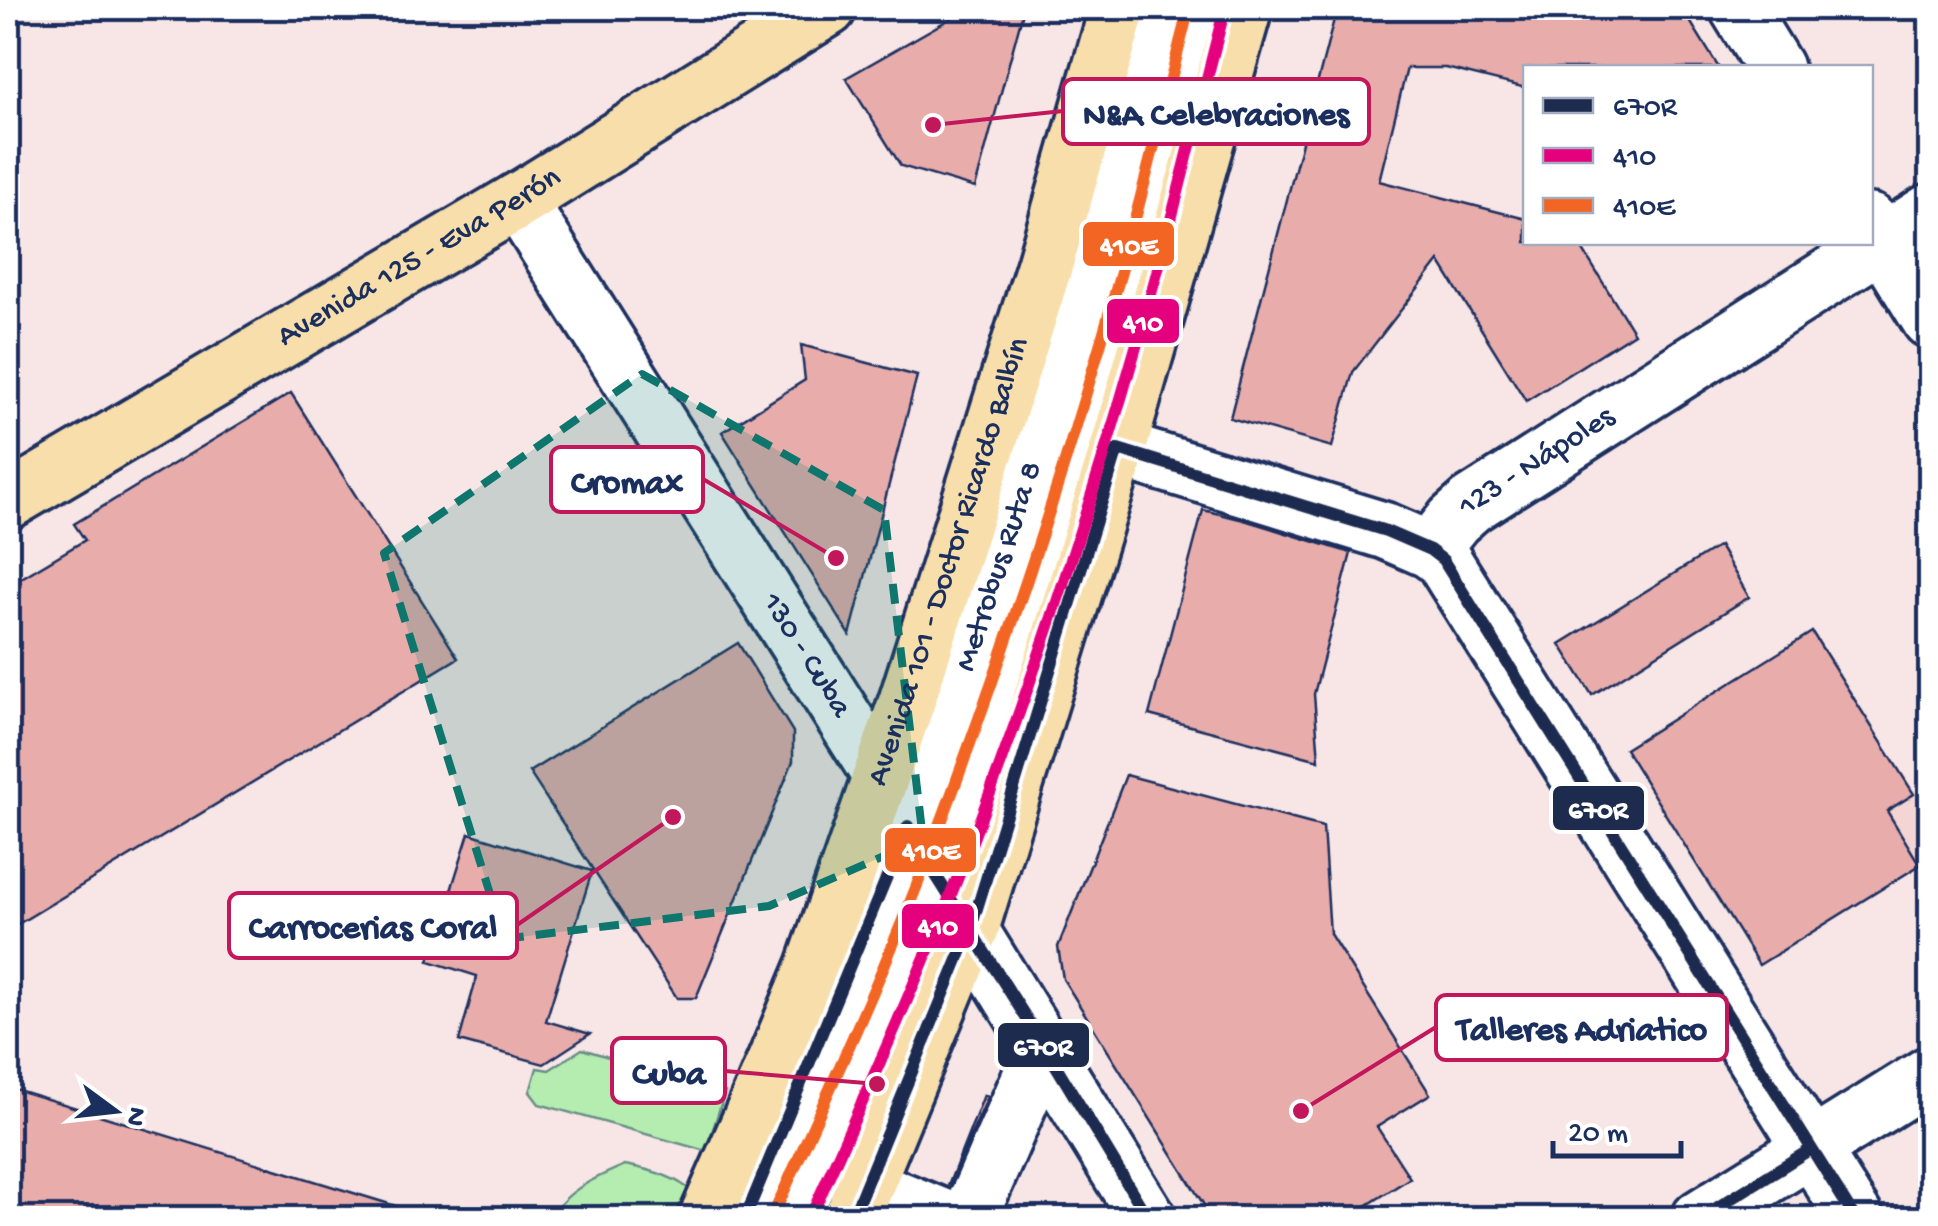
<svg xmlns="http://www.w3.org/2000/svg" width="1938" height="1226" viewBox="0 0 1938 1226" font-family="'Gochi Hand',sans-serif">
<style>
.built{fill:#f3d5d4}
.green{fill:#b5edb0;stroke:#688e87;stroke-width:2.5}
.building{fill:#e8adab;stroke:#1b2f5e;stroke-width:2.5}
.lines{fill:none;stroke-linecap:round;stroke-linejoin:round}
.minor-casing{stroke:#1b2f5e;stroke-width:62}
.major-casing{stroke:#1b2f5e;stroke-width:62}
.minor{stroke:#fff;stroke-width:55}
.major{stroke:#f8deab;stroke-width:55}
.bus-1-casing{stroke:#fff;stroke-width:20}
.bus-2-casing{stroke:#fff;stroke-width:20}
.bus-3-casing{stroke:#fff;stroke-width:20}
.bus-1{stroke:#1d2b4f;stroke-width:12}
.bus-2{stroke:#e5007d;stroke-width:12}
.bus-3{stroke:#f26522;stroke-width:12}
.marked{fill:#0f766e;fill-opacity:0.2;stroke:#0f766e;stroke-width:8;stroke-dasharray:20 12;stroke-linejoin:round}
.labels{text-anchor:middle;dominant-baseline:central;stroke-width:8;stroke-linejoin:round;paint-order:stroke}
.street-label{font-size:32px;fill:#1b2f5e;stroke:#fff}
.leader{fill:none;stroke:#c2185b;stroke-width:4}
.callout-dot{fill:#c2185b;stroke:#fff;stroke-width:4}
.callout{fill:#fff;stroke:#c2185b;stroke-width:4}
.callout-label{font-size:35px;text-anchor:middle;font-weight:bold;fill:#1b2f5e}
.line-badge{stroke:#fff;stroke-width:4}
.badge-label{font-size:28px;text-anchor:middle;font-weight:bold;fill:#fff}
</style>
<rect width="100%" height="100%" fill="#f8e6e6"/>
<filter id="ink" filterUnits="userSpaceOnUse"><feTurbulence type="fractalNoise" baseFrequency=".01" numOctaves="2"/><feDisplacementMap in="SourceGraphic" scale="20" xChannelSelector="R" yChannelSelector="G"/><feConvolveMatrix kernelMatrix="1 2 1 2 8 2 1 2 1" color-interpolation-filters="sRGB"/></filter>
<g filter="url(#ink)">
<!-- built -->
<path class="built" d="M1930 784V881L1887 811Z"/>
<!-- green -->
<path class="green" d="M582 1049 725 1092 706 1151 539 1104 530 1092 537 1068 549 1070Z
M625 1165C647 1169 676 1176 692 1192L680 1218H552C563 1191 599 1176 625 1165Z"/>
<!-- building -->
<path class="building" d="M969 8H1024L975 188 901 166 846 78Z
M1337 8H1682L1719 68H1526V88L1446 68H1407L1379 181 1526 219V242H1578L1634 333 1526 401 1439 261 1353 372 1332 447 1230 418Z
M801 345 917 376 850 635 722 432 805 380Z
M291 393 458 658 8 930V586L85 540 74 524Z
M1203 510 1244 520 1351 553 1314 694 1319 760 1149 715Z
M1719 546 1749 597 1592 695 1560 644Z
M1812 632 1914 794 1887 811 1920 865 1759 965 1625 749Z
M738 643 793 732V761L696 998H677L529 772Z
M1126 775 1323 827 1330 934 1430 1094 1377 1127 1410 1178 1347 1218H1212L1063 979 1058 947Z
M469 833 592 871 546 1021 590 1034 544 1064 459 1041 477 976 429 961Z
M8 1087 409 1210 408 1218H8Z
M984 1095 988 1097 948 1186Z"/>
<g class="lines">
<!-- minor casing -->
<g class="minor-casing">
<g id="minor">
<path d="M1738 8 1775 68"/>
<path id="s1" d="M518 201 881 776 899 809"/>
<path d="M1870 222 1930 320"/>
<path d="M1118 449 1386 531 1430 550 1443 560 1855 1218"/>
<path id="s2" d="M1430 550 1454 520 1471 505 1930 212"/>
<path d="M949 896 1148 1218"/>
<path d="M866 1186 944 1218"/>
<path id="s3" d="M745 1218 908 826 935 751 948 725 1040 446 1159 8"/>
<path d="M791 1218C857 1072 924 925 978 774 1037 608 1092 440 1139 271 1163 183 1184 95 1207 8"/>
<path d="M969 1218 1044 1046"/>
<path d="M1700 1218 1930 1074"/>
</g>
</g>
<!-- major casing -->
<g class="major-casing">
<g id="major">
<path id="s4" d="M8 501 518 201 828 8"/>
<path id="s5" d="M707 1218 756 1107 815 966 907 701 1045 264 1118 8"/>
<path d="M852 1218 971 928 1118 449 1244 8"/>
</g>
</g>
<!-- minor -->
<use href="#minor" class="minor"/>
<!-- major -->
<use href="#major" class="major"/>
<!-- bus-1 casing -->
<g class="bus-1-casing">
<path id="bus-1" d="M935 874 1044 1046 1148 1218
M745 1218 908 826
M852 1218 971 928 1118 449 1386 531 1430 550 1443 560 1855 1218
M1700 1218 1811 1149"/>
</g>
<!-- bus-2 casing -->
<g class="bus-2-casing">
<path id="bus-2" d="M810 1218C867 1092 924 966 974 836 1043 653 1104 465 1156 276 1180 188 1201 100 1224 12"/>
</g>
<!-- bus-3 casing -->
<g class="bus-3-casing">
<path id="bus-3" d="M775 1211C833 1082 893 953 942 820 1010 638 1071 452 1123 265 1146 179 1167 93 1189 8"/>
</g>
<!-- bus-1 -->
<use href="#bus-1" class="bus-1"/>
<!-- bus-2 -->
<use href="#bus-2" class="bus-2"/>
<!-- bus-3 -->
<use href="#bus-3" class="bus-3"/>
</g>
</g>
<!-- marked area -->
<path class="marked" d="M642 374 884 510 923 839 769 906 504 939 384 553Z"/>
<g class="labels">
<!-- street labels -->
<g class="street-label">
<text stroke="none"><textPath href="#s4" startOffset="478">Avenida 125 - Eva Perón</textPath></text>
<text stroke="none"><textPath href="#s2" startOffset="140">123 - Nápoles</textPath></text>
<text stroke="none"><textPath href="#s5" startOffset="700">Avenida 101 - Doctor Ricardo Balbín</textPath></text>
<text stroke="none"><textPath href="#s3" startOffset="700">Metrobus Ruta 8</textPath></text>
<text stroke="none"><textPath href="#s1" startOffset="538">130 - Cuba</textPath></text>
</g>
</g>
<!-- callouts -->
<path class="leader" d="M933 125L1063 111M836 558L703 479M673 817L517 925M1301 1111L1436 1027M877 1084L725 1071"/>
<g class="callout-dot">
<circle cx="933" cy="125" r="10"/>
<circle cx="836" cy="558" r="10"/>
<circle cx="673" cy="817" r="10"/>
<circle cx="1301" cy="1111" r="10"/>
<circle cx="877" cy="1084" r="10"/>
</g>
<g class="callout">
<rect x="1063" y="79" width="306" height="65" rx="10"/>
<rect x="551" y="447" width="152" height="65" rx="10"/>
<rect x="229" y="893" width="288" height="65" rx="10"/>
<rect x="1436" y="995" width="291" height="65" rx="10"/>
<rect x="612" y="1038" width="113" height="65" rx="10"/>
</g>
<g class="callout-label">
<text x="1216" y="124">N&amp;A Celebraciones</text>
<text x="627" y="492">Cromax</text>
<text x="373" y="937">Carrocerias Coral</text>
<text x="1582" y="1039">Talleres Adriatico</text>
<text x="669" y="1083">Cuba</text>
</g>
<g class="line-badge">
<rect x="1081" y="220" width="95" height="48" rx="10" fill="#f26522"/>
<rect x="1105" y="297" width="76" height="48" rx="10" fill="#e5007d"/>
<rect x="1551" y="784" width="95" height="48" rx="10" fill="#1d2b4f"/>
<rect x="883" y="826" width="95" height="48" rx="10" fill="#f26522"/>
<rect x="900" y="902" width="76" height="48" rx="10" fill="#e5007d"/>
<rect x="996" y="1021" width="95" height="48" rx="10" fill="#1d2b4f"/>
</g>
<g class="badge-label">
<text x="1129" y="254">410E</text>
<text x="1143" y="331">410</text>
<text x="1598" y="818">670R</text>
<text x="931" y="859">410E</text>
<text x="938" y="935">410</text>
<text x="1043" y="1055">670R</text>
</g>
<!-- margin -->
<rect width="1938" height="1226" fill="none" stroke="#fff" stroke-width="40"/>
<rect x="20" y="20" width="1898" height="1186" fill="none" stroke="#1b2f5e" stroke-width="4" filter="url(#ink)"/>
<!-- legend -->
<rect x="1523" y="65" width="350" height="180" fill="#ffffff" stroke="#a4acbf" stroke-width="2.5"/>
<rect x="1543" y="98" width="50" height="15" fill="#1d2b4f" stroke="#a4acbf" stroke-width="2.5"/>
<text x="1613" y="115" font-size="30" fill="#1b2f5e">670R</text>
<rect x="1543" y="148" width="50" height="15" fill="#e5007d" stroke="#a4acbf" stroke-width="2.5"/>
<text x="1613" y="165" font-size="30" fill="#1b2f5e">410</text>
<rect x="1543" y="198" width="50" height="15" fill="#f26522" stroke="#a4acbf" stroke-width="2.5"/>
<text x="1613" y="215" font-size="30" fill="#1b2f5e">410E</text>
<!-- north arrow -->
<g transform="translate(115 1111) rotate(105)" stroke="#ffffff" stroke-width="8" paint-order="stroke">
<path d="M0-8L18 38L0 25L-18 38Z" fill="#1b2f5e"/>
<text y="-15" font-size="28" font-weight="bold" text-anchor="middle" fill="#1b2f5e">N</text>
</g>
<!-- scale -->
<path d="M1553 1141v15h128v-15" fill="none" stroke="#1b2f5e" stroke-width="5"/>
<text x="1568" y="1141" font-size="30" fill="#1b2f5e" stroke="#ffffff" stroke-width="8" paint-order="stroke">20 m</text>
</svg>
